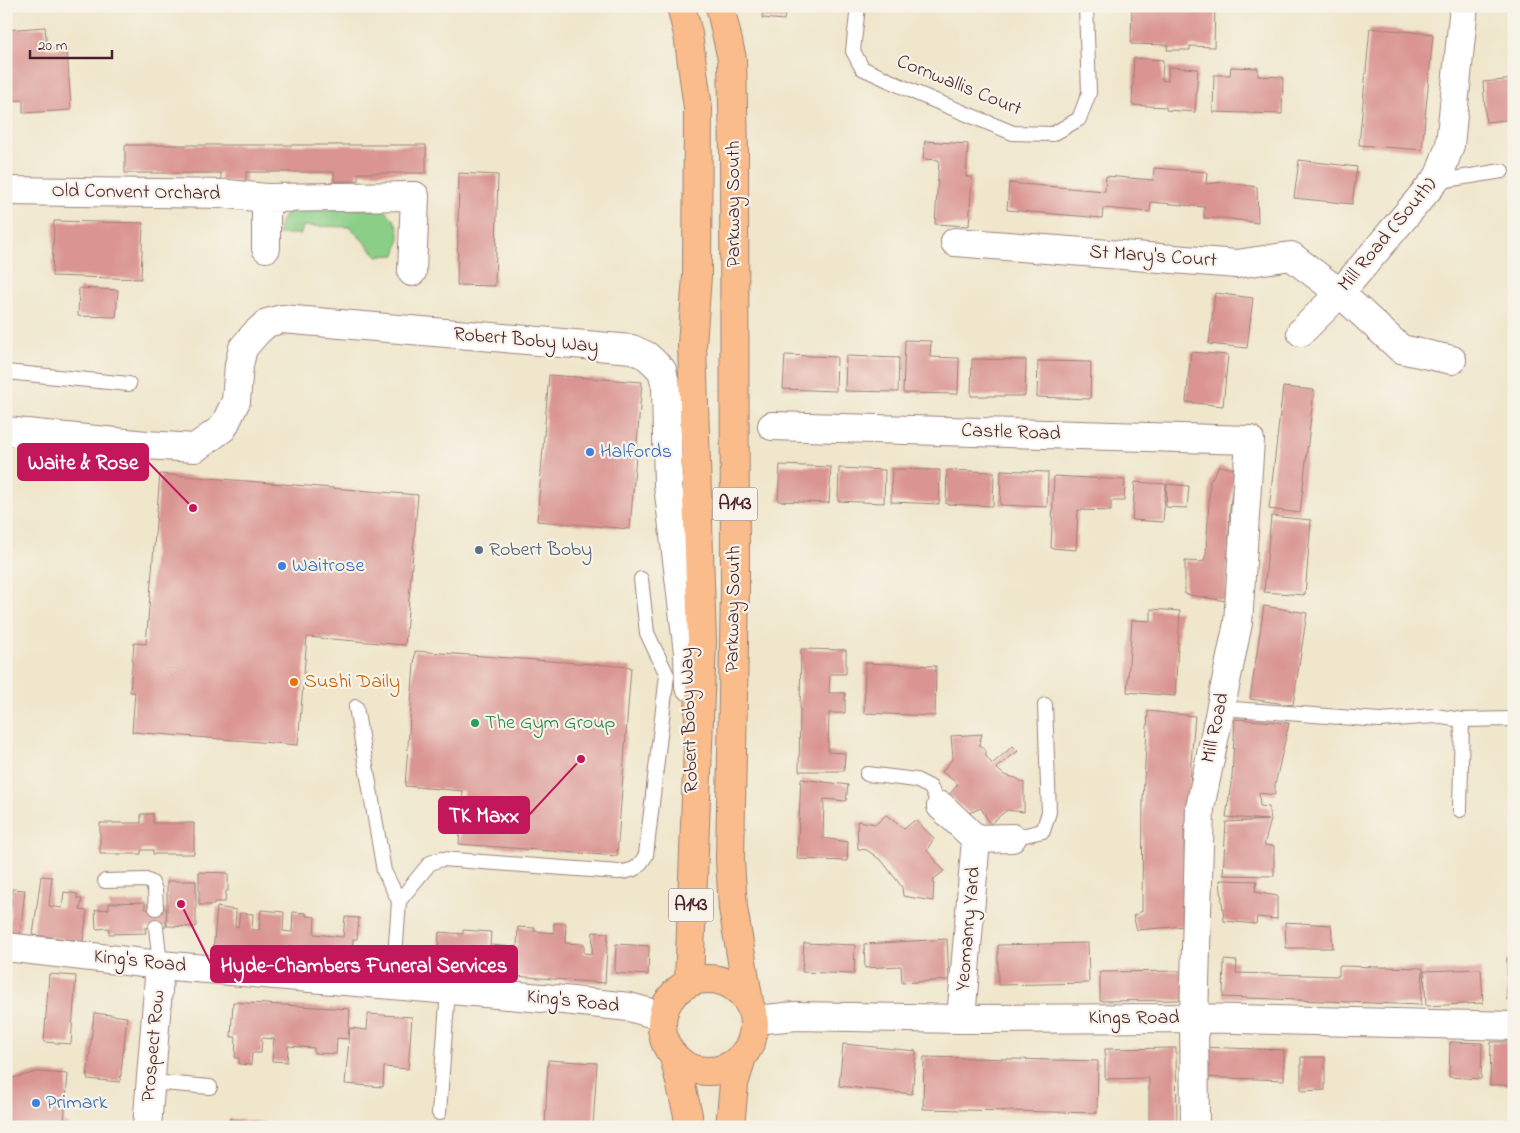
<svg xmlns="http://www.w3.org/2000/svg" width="1520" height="1133" viewBox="0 0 1520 1133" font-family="'Indie Flower',sans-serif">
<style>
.green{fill:#8ace87;stroke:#6a7659}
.building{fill:#da9592}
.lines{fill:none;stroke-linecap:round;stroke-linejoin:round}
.lane-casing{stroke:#9c827b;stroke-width:16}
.street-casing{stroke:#9c827b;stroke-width:30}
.primary-casing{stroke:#9c827b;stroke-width:30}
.lane{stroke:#fff;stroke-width:14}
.street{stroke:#fff;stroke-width:28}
.primary{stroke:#f9bc8a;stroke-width:28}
.shop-dot{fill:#3f7fe0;stroke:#f7f3e8;stroke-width:2}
.service-dot{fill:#5c6f8a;stroke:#f7f3e8;stroke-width:2}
.food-dot{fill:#e8710a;stroke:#f7f3e8;stroke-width:2}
.leisure-dot{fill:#2e9e5b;stroke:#f7f3e8;stroke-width:2}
.labels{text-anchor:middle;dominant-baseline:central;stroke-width:4.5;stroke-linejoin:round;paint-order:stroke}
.shield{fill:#f7f3e8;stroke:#7e5f64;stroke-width:1}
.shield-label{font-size:19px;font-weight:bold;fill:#4a1f2b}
.street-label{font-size:20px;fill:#4a1f2b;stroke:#f7f3e8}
.shop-label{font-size:20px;fill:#366cbe;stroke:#f7f3e8;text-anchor:start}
.service-label{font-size:20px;fill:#4e5e75;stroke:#f7f3e8;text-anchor:start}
.food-label{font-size:20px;fill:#c56008;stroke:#f7f3e8;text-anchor:start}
.leisure-label{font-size:20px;fill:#27864d;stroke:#f7f3e8;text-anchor:start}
.leader{fill:none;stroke:#c2185b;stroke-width:2}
.callout-dot{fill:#c2185b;stroke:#f7f3e8;stroke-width:2}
.callout{fill:#c2185b;stroke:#c2185b;stroke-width:2}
.callout-label{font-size:21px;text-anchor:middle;font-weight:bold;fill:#fff}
</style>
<rect width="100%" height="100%" fill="#f7f3e8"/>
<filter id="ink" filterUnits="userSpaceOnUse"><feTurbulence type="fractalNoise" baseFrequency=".02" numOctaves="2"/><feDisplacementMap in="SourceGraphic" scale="10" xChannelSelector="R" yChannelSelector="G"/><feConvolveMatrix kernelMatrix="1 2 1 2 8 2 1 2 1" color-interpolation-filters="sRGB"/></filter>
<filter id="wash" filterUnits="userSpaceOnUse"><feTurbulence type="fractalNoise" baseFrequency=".0096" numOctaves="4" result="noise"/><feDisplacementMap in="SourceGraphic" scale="20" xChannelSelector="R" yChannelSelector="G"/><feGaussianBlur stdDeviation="1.12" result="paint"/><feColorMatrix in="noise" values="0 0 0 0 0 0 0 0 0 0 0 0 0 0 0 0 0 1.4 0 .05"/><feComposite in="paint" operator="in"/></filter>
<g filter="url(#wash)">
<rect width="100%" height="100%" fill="#efe6cb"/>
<!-- green -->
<path class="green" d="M384 209C401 226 402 233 395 255L377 256 350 227 303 226 301 234H277L281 221 290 210Z"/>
<g id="blocks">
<!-- building -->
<path class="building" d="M763 6H786L784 20 762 18Z
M1179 6H1215L1214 47 1190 46V50H1167L1168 45 1131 44 1132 7 1179 8Z
M45 27 47 49 67 48 71 110 23 113V100L6 101V30Z
M1370 28 1433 34 1422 150 1359 145Z
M1134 58 1163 60 1162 80 1168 81V67L1198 69 1195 112 1166 110V107L1132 105Z
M1231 67 1258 68V76L1283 77 1282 114 1213 112 1214 75H1230Z
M1514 79V119L1486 122 1483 82Z
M925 141 968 144 966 177H972L969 226 935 224 939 160 923 159Z
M125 145H426V173H358V181H334V172H246V181H221V173H125Z
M1299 160 1357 167 1352 204 1294 198Z
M1154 168 1207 172 1206 184 1224 182 1257 187 1258 223 1225 218H1204V207L1151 202 1150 212 1103 208 1102 218 1007 210 1009 183 1105 191 1106 176 1153 180Z
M459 173 498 175 495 286 457 285Z
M54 221 143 223 141 279 52 276Z
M79 288 118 290 116 317 78 316Z
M1215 293 1253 298 1247 348 1209 344Z
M905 340 931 341 930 357 959 358 958 394 903 393Z
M1191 352 1228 355 1223 406 1186 402Z
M785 355 837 357 836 391 783 389Z
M846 356 899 358 898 392 845 391Z
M972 359 1026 360 1025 396H971Z
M1038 361 1091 362 1090 399 1037 397Z
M549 375 642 382 630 529 537 521Z
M1283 387 1314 390 1300 513 1269 509Z
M780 465 831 467 829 503 778 501Z
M1219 466 1235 469 1230 507 1226 601 1185 594V561L1203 562 1206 555 1210 481Z
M839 468 885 470 884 503 838 501Z
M892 469 940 470 939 504 891 502Z
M947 470 994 472 993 506 946 504Z
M1001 470 1048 472 1047 507 1000 505Z
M160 474 418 495 405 645 307 637 298 745 132 732 135 692H130L134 643 146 644Z
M1054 476 1125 480 1124 501H1111V511L1078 510 1076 550 1051 548Z
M1135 482 1166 484 1163 522 1132 520Z
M1167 484 1189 486 1187 508 1166 507Z
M1271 516 1311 520 1305 595 1264 592Z
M1264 606 1307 613 1293 705 1250 699Z
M1151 609 1180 611 1175 696 1127 692 1132 620 1151 621Z
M801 649 846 650V674H830L829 693H845V713H829L828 752 845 753 844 771H799Z
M415 651 631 667 617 856 459 844 463 791 405 786Z
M865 663 936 666 935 716 864 713Z
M1148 711 1195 716 1191 762 1190 799 1184 828 1185 926 1137 930 1133 916 1142 911 1143 799Z
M1235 719 1289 723 1275 785V795L1259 793 1260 806 1269 807 1271 820 1264 845 1274 846V876L1223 875 1226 822 1269 820 1226 817 1232 777Z
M982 734 979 745 986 751V756L992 764 1013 746 1018 751 996 768 1004 775 1016 778 1024 783V812L1007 810 990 824 981 808 969 813 949 795 958 784 942 772 953 758 951 736Z
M801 779 848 785 846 801 824 799 823 838 848 842 847 861 797 859Z
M141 814H153V823H194V854H153V850H141V854H100V823H141Z
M886 815 904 829 915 820 934 838 927 850 944 871 934 879 933 901 903 896 902 887 882 861 867 850 858 849 857 821 876 824Z
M199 872 228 873V891H226L225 902H214V905H199Z
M41 876 52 877 49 906 62 908 64 892 77 894V898L82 899 80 910 87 911 83 941 33 935Z
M1220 880 1257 881 1255 892 1277 896V919L1257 917 1256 924 1224 921Z
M167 881H196V927L167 926Z
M12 889 25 890 20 934 9 932Z
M145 902V909L166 908V927L145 928 146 933 109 934V928L96 929 95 910 109 909V903Z
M217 907 236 910 235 926 238 927 240 913 253 914 252 930H259L261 910 284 912 283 931 292 932 293 912 306 913V916L315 917 314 934 343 937 345 917 359 918 357 939H353L351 965 213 952Z
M1285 922 1331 925 1333 948H1286Z
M554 923H566L565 943 584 944V953L592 954 593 932 608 933 605 983 437 970 439 932 463 934V930L491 932 490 945 517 947 518 927 535 928 534 931 554 933Z
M947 939 949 980 902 983 901 966 865 968 864 944Z
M804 943 855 945 854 974 802 972Z
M1088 943 1089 983 998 985V945Z
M616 944 649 946 648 975 615 973Z
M1507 958H1514V1000H1507Z
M1224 960 1237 961 1236 973 1339 976V966L1423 968 1421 1005 1223 997Z
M1481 969 1483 1003 1426 1006 1424 971Z
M1185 971V1000L1100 1001V972Z
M49 974 76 976 71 1044 44 1042Z
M233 1002 350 1009 348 1039 337 1038 336 1054 314 1053V1048L288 1046 287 1062 272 1061 274 1039 262 1038 261 1053H252L251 1065 239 1064V1058H235L236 1037H231Z
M94 1013 127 1017 120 1082 87 1079Z
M368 1014 412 1017 408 1069 384 1067 383 1087 345 1084 350 1028 367 1030Z
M1450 1042 1482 1043 1481 1079 1449 1077Z
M1491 1042H1514V1085H1490Z
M843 1044 916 1051 912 1094 839 1086Z
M1200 1047 1284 1050V1080L1199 1077Z
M1176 1048 1177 1127H1149V1078L1105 1079V1049Z
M924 1057 1098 1061 1097 1113 923 1109Z
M1301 1057H1325V1090L1301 1091Z
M548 1060 597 1063 593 1127H545Z
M37 1072 68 1074 64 1122 72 1127H6V1080Z
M229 1119 282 1124 281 1127H229Z
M1303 1123 1363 1125V1127H1303Z
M384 1124 411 1125V1127H384Z
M1383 1124 1410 1125V1127H1383Z"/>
</g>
</g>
<g filter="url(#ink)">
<use href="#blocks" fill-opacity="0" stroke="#9c827b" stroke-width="1"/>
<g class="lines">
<!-- lane casing -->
<g class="lane-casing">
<path id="lane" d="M858 6 853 51 862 68 916 93 1013 133 1053 134 1079 119 1089 93 1086 6
M1434 182 1502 171
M6 372 129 384
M356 707 384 871 399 901 393 985
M1220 708 1380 720 1435 716 1462 720 1460 810
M1462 720 1514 719
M867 774 916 780 930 787 941 806
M1012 838 1043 831 1049 812 1045 705
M105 881 146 880 152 883 155 890 156 908
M399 901 430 863 442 859 619 872C635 871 638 868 646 855L667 675 647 633 641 579
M156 927 160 965
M151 1082 210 1087
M439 1113 448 990"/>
</g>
<!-- street casing -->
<g class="street-casing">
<path id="street" d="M6 191 228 194 266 198 415 196 412 272
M266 198V248
M955 242 1237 264 1291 256 1340 293 1401 349 1452 360
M1301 332 1340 293 1439 176 1450 145 1464 6
M772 426 1250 440 1238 623 1200 808 1194 1018 1195 1127
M6 431 146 445 195 448 223 428 236 401 239 365 243 348 256 333 267 323 282 319 632 349 647 356 662 370 666 387 668 485 688 652 689 686
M941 806 976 839 961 1019
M976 839 1012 838
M6 947 160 965 554 999 629 1007 662 1016
M755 1020 796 1016 961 1019 1194 1018 1514 1026
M147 1127 160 965"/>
</g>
<!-- primary casing -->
<g class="primary-casing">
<path id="primary" d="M681 6 688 34 698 108 697 276 692 345 702 641 689 982
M720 6 732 59 734 153 735 588 730 860 733 908 749 1002
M662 1025a46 46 0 1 1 92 0a46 46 0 1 1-92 0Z
M674 1057 688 1115V1127
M730 1127 734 1084 742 1057"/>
</g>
<!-- lane -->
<use href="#lane" class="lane"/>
<!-- street -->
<use href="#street" class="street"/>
<!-- primary -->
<use href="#primary" class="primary"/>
</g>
</g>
<!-- markers -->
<g class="shop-dot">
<circle cx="590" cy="452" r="5"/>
<circle cx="282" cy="566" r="5"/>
<circle cx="36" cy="1103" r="5"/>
</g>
<circle class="service-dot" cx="479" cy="550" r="5"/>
<circle class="food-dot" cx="294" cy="682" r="5"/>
<circle class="leisure-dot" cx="475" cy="723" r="5"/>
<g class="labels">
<!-- shield labels -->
<g class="shield">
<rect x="712.5" y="487.5" width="45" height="33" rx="4"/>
<rect x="668.5" y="888.5" width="45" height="33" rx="4"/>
</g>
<g class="shield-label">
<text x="735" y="504">A143</text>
<text x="691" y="905">A143</text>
</g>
<!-- street labels -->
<g class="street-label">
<text transform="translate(959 86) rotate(22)">Cornwallis Court</text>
<text transform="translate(136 193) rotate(1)">Old Convent Orchard</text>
<text transform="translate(734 204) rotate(-90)">Parkway South</text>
<text transform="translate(1388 235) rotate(-50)">Mill Road (South)</text>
<text transform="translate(1153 257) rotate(4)">St Mary's Court</text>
<text transform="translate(526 341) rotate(5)">Robert Boby Way</text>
<text transform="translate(1011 433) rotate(2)">Castle Road</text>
<text transform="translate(734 609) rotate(-89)">Parkway South</text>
<text transform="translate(690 720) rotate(-92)">Robert Boby Way</text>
<text transform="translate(1216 728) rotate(-78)">Mill Road</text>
<text transform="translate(969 929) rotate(-85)">Yeomanry Yard</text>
<text transform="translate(140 962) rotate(6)">King's Road</text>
<text transform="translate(573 1002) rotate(6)">King's Road</text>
<text x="1134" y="1018">Kings Road</text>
<text transform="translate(154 1046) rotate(-85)">Prospect Row</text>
</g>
<!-- shop labels -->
<g class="shop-label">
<text x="600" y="452">Halfords</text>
<text x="292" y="566">Waitrose</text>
<text x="46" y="1103">Primark</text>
</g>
<!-- service labels -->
<g class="service-label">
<text x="489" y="550">Robert Boby</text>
</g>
<!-- food labels -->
<g class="food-label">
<text x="304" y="682">Sushi Daily</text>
</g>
<!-- leisure labels -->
<g class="leisure-label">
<text x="485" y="723">The Gym Group</text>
</g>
</g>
<!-- callouts -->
<path class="leader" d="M193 508L148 462M581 759L529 815M181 904L211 964"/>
<g class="callout-dot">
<circle cx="193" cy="508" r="5"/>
<circle cx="581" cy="759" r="5"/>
<circle cx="181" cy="904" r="5"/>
</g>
<g class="callout">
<rect x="18" y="444" width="130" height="36" rx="5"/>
<rect x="439" y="797" width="90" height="36" rx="5"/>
<rect x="211" y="946" width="306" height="36" rx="5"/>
</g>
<g class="callout-label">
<text x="83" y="469">Waite &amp; Rose</text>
<text x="484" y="822">TK Maxx</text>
<text x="364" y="972">Hyde-Chambers Funeral Services</text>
</g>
<!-- margin -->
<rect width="1520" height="1133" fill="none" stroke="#f7f3e8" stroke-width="25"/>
<!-- scale -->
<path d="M30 50v8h82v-8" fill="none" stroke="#4a1f2b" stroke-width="2.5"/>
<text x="38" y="50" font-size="15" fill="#4a1f2b" stroke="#f7f3e8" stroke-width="4" paint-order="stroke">20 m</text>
</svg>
